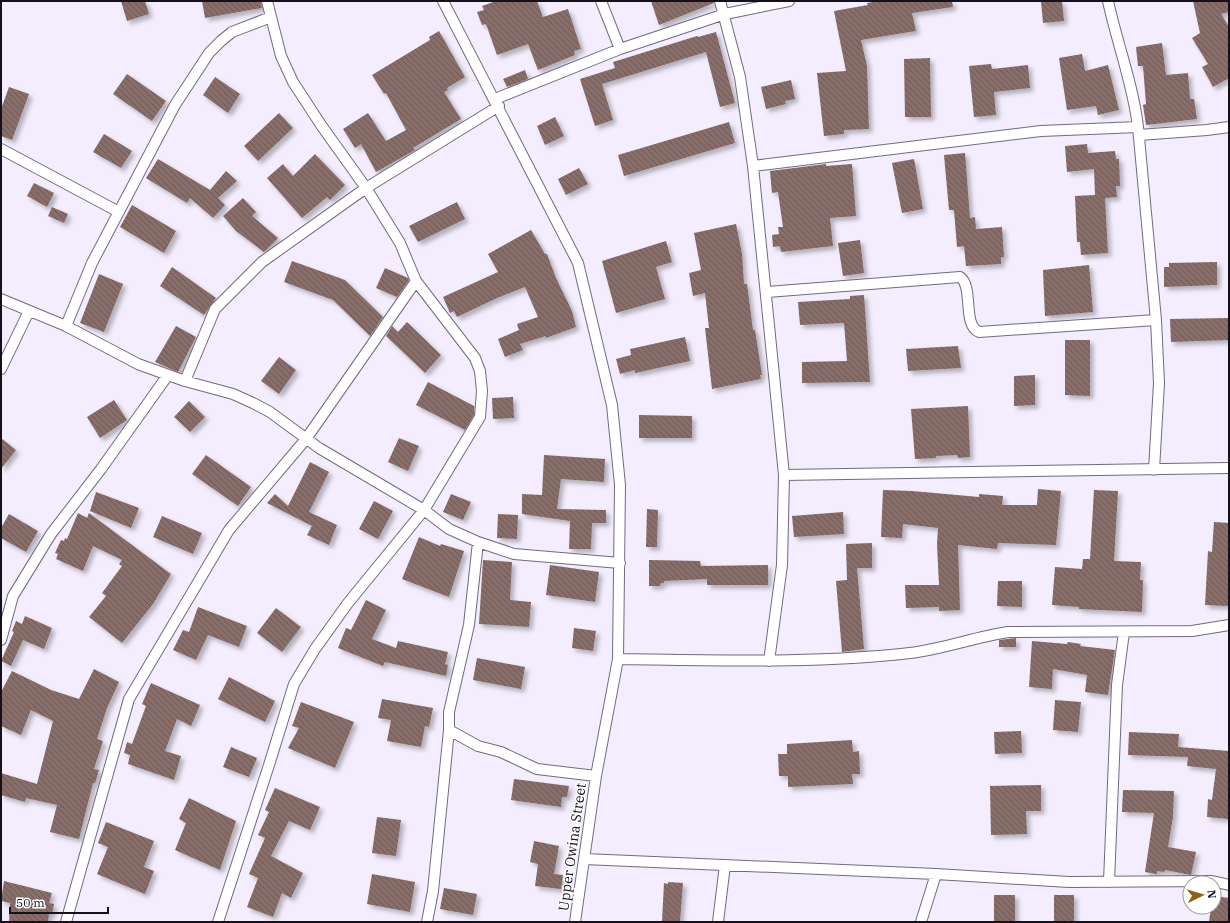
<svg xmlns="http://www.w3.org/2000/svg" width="1230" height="923" viewBox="0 0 1230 923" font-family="'IBM Plex Serif',serif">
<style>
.building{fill:url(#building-back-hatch);filter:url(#shadow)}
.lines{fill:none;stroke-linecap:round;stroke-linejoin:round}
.street-casing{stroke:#726980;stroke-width:12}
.street{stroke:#fff;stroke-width:10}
.labels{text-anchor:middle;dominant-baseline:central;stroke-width:3;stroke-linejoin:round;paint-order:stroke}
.street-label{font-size:14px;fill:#15111a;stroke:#fff}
</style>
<defs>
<pattern id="building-back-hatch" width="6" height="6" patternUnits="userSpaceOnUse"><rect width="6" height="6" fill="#886d69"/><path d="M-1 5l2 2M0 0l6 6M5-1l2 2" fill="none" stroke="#6e5856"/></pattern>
<filter id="shadow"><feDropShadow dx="3.5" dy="3.5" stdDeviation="2" flood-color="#0004"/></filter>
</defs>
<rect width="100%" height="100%" fill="#f3edfd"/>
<!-- building -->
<path class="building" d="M121 1H145L149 14 127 21Z
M202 1H261L262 8 205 18Z
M496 1H537L543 17 568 9 581 49 574 51 575 55 538 70 528 44 497 55 486 24 482 25 477 12 484 10 482 6Z
M651 1H714V3L659 25Z
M879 1H952L953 7 912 13 916 31 861 40 867 66 869 129 844 130V134L824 136 817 73 846 71 834 11 868 5 867 3Z
M1041 1H1062L1064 21 1043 23Z
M1193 1H1229V12L1221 14 1229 27V78L1213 87 1202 67 1208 64 1192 38 1200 33Z
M439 31 465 77 447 88 448 90 444 92 461 119 413 148 415 150 376 172 361 144 355 148 343 129 368 113 386 141 406 130 386 93 384 94 372 75 430 40 429 37Z
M716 32 735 103 720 107 706 52 602 84 613 120 595 126 580 79 615 68 613 62 697 36 698 37Z
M1162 43 1166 75 1188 73 1190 99H1194L1197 119 1146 125 1143 105 1146 104 1143 66H1138L1136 47Z
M1082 54 1085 71 1108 65 1119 110 1098 115 1096 106 1067 110 1059 58Z
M930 58 931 117H905L904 59Z
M991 64 992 69 1028 65 1030 88 994 92 996 115 974 117 969 66Z
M525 70 528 79 507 87 503 79Z
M127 74 166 101 152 121 113 94Z
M215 77 240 94 228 113 203 95Z
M791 80 795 99 785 101 786 104 766 109 761 87Z
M9 87 29 94 12 140 1 136V109Z
M279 113 293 128 258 161 244 146Z
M555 117 564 136 545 145 537 126Z
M729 122 735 143 624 176 618 155Z
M104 134 132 151 121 168 93 152Z
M1087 144 1088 153 1115 151 1116 159H1119L1120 186H1116L1117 197 1105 198 1108 253 1081 255 1080 242H1077L1075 196 1095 195 1094 169 1067 172 1065 146Z
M965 153 970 218 975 217 976 229 1002 227 1004 257H1001V264L966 266 964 246 957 247 954 210H949L944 155Z
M315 154 345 185 330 200 327 197 302 218 267 178 283 164 293 176Z
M158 159 210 190 226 171 237 181 218 198 225 205 213 218 190 198 187 203 146 178Z
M914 159 923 209 902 213 892 163Z
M826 164V166L852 164 856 216 830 218 833 246 781 252 780 246 773 247 772 235 779 234 778 227H783L778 192 772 193 770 171Z
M579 168 588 184 566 195 558 179Z
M34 183 54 193 47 207 27 196Z
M243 198 256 212 252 216 278 238 264 252 236 231 223 216Z
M457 202 465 219 418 242 409 226Z
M132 205 176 231 164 253 120 227Z
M52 207 68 214 64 223 48 216Z
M736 224 742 254 744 284H747L753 330H755L762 375H760L761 379 712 389 705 328H709L705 293 693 296 689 273 701 270 694 233Z
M531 230 545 254H547L556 278 572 311 576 327 546 338V336L520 344 523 350 505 357 498 339 519 330 517 324 538 317 525 287 497 298 457 317 454 311 450 313 443 297 498 272 488 254Z
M860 240 864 273 843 276 838 243Z
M666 241 672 262 656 267 665 299 616 313 602 261Z
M292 261 345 280 383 317 370 336 333 300 284 282Z
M1217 262V285L1164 287V267H1169V263Z
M1089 265 1093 312 1045 316 1043 270Z
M172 267 216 298 204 315 160 286Z
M385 268 408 278 409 280 397 297 376 288Z
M99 274 123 284 104 332 80 323Z
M864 295 870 382 802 383V362L847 361 844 323 800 325 798 302 850 299V296Z
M1229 318V340L1171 342 1170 319Z
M407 322 441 355 425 373 386 336 392 326 398 332Z
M176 326 196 337 178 372 155 362Z
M685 337 690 361 635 373V370L620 374 616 359 631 355 630 349Z
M1065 340H1090V396L1065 395Z
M958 346 961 368 908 371 906 349Z
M279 357 296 370 279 394 261 381Z
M1035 375V405L1014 406V376Z
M428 382 474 406V415L465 430 416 405Z
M513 397 514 418 493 419 492 398Z
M114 400 127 420 100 438 87 417Z
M189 401 205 417 190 432 174 417Z
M968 406 970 457 958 458 957 455 936 456V458L915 459 911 409Z
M639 415 692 416V438H639Z
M1 438 16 450 1 469Z
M399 438 419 446 408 471 388 462Z
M206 455 251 487 238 506 192 474Z
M544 455 605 459 604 482 561 479 557 509 606 510V523H592L591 549H569L570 521 522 514V494L542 495Z
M310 462 329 472 309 512 337 525 329 545 307 535 312 526 267 503 275 494 288 506Z
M1038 489 1061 491 1056 545 998 543 997 549 958 545 960 610 939 611V607L906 608 905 585H939L937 544 938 528 903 524 902 538 881 537 883 490 912 491 979 497V494L1003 496 1002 505H1037Z
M1094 490 1118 491 1114 561 1141 562 1140 580H1143L1142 612 1079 609V607L1052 605 1055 567 1082 569 1083 559H1090Z
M96 492 139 508 131 528 90 511Z
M451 494 471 502 463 520 443 512Z
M374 501 393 511 378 539 359 529Z
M647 509 658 510 657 547H646Z
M843 512 844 534 794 537 792 516Z
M78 513 87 518 89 513 171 574 153 604 122 643 89 617 106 596 102 593 122 566 119 564 122 560 93 546 83 571 56 559 58 554 55 553 61 540 64 541 65 538 67 539Z
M9 514 38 531 26 552 1 538V528Z
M498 514 518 515 517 539 497 538Z
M162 516 202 533 193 554 153 537Z
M1214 522 1229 523 1228 606 1205 605 1208 551 1212 552Z
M419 537 440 546 441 544 464 551 449 597 402 579Z
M872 543V568H857L864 649 842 652 836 581 847 580 846 544Z
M483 560 512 562 510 600 531 602 529 627 479 624Z
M649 560 700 561 701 566 768 565V585H707V579L664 581V583H661L660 586H649Z
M550 565 599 572 595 602 546 595Z
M998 581H1022V607L997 606Z
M366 600 386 610 372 639 396 648 398 641 448 652 445 664 448 665 446 676 385 662 383 666 338 648 346 628 351 630Z
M198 607 247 626 239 647 208 635 196 660 173 650 183 630 189 632Z
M276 608 301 627 282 652 257 633Z
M25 616 52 628 44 649 23 640 11 666 1 661 14 632 12 631 16 621 22 624Z
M574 628 596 631 593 651 572 648Z
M1016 638V647H999V640Z
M1032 641 1067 644 1068 642 1081 644 1080 646 1115 650 1108 695 1085 692 1087 675 1053 669 1052 689 1029 687Z
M477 658 525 667 521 689 473 680Z
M94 669 119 682 107 708 97 739 103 741 94 769 99 770 95 783H93L79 839 50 832 57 805 26 798 25 802 1 795V773L37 784 53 721 31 710 21 735 1 726V692L12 671 51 690 79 699Z
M229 677 275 701 265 722 218 699Z
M151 683 200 705 191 726 177 719 165 751 181 756 174 780 128 764 130 755 124 753 127 742 132 744 146 706 142 704Z
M382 699 433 708 429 727 425 726 421 747 387 741 391 720 378 718Z
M1055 700 1081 702 1078 732 1053 730Z
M301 702 354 722 335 768 288 748 299 728 292 726Z
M1021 731 1022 753 995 754 994 732Z
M1129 732 1179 734 1178 747 1229 751V819L1207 817 1208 799 1212 800 1216 769 1187 766 1188 757 1128 755Z
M852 740 853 752 859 751 860 774H852L853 784 788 787V776H779L778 754H787V744Z
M231 747 257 758 249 777 223 767Z
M514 779 569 786 567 797H562L561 807 511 800Z
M1041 785V811H1026L1027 834 991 835 990 786Z
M275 788 320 807 310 830 289 821 271 856 303 873 291 898 282 893 273 917 247 907 258 878 249 874 265 838 258 835 269 812 265 810Z
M1123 790 1174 791 1173 817 1168 847 1196 852 1191 875 1165 870 1164 872 1157 871V874L1145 872 1154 813 1122 812Z
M189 798 236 821 220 870 175 850 186 823 179 819Z
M377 817 401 820 396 856 372 853Z
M106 822 154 841 144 867 154 871 145 894 97 874 108 847 98 843Z
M534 841 559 846 554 874 563 875 561 889 535 886 538 864 530 862Z
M372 874 415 882 410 912 367 904Z
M4 881 52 893 49 903 54 904 52 914H49L48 922H9L10 903 1 901Z
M668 882 683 883 680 922H662L664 883 668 884Z
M444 888 477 894 473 915 440 909Z
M994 895H1015V922H994Z
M1054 895H1074V922H1054Z
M1214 896 1229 898V922H1209L1211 907H1214Z"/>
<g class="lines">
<!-- street casing -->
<g class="street-casing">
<path id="street" d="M443 1 578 263 612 405 620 485 618 659 596 776 575 922
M601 1 620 49
M720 1 740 77 753 166 784 475 782 565 769 661
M1108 1C1117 43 1133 84 1138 127L1156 320 1159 383 1154 470
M495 99 620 49 725 14 789 1
M1139 135 1207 130 1229 127
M1 149 119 212
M753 166 1041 131 1138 127
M767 292 960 277C974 287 962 325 979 332L1156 320
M1 299 66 326 138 364 185 381 233 394 253 403 270 412 319 448 424 510 449 529 478 542 514 554 620 563
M66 326 92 263 175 105 209 53 221 41 232 32 271 17
M1 369 29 311
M185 381 215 309 262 262 366 188 499 106
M784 475 1229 468
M478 542 469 625 449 712V730L478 746 501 752 537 769 596 776
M1 640 13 596 51 534 101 469 168 375
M618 659C715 660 813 664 910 653 943 649 975 637 1008 632L1192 631 1229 625
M584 859 936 874 1069 882 1212 881 1229 885
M1109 882 1117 685 1124 632
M66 922 129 699 229 530 306 439 416 281
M218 922 269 765 294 684 315 649 348 603 424 510 480 417 482 391 480 371 475 358 416 281 400 243 366 188 321 125 293 82 281 56 267 1
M427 922 433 891 449 730
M718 922 725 865
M921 922 936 874"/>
</g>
<!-- street -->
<use href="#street" class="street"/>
</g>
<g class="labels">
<!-- street labels -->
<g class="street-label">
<text transform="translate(572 847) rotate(-82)">Upper Owina Street</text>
</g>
</g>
<!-- border -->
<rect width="1230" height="923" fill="none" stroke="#15111a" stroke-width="4"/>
<!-- north arrow -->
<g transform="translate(1202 895) rotate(85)"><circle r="19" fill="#ffffff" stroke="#a1a0a3"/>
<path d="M0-3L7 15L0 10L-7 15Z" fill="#91610f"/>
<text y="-6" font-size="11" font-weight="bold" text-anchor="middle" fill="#15111a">N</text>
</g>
<!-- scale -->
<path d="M10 907v6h98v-6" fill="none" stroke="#15111a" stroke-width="2"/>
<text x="16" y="907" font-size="12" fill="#15111a" stroke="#ffffff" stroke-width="3" paint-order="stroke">50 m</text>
</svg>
